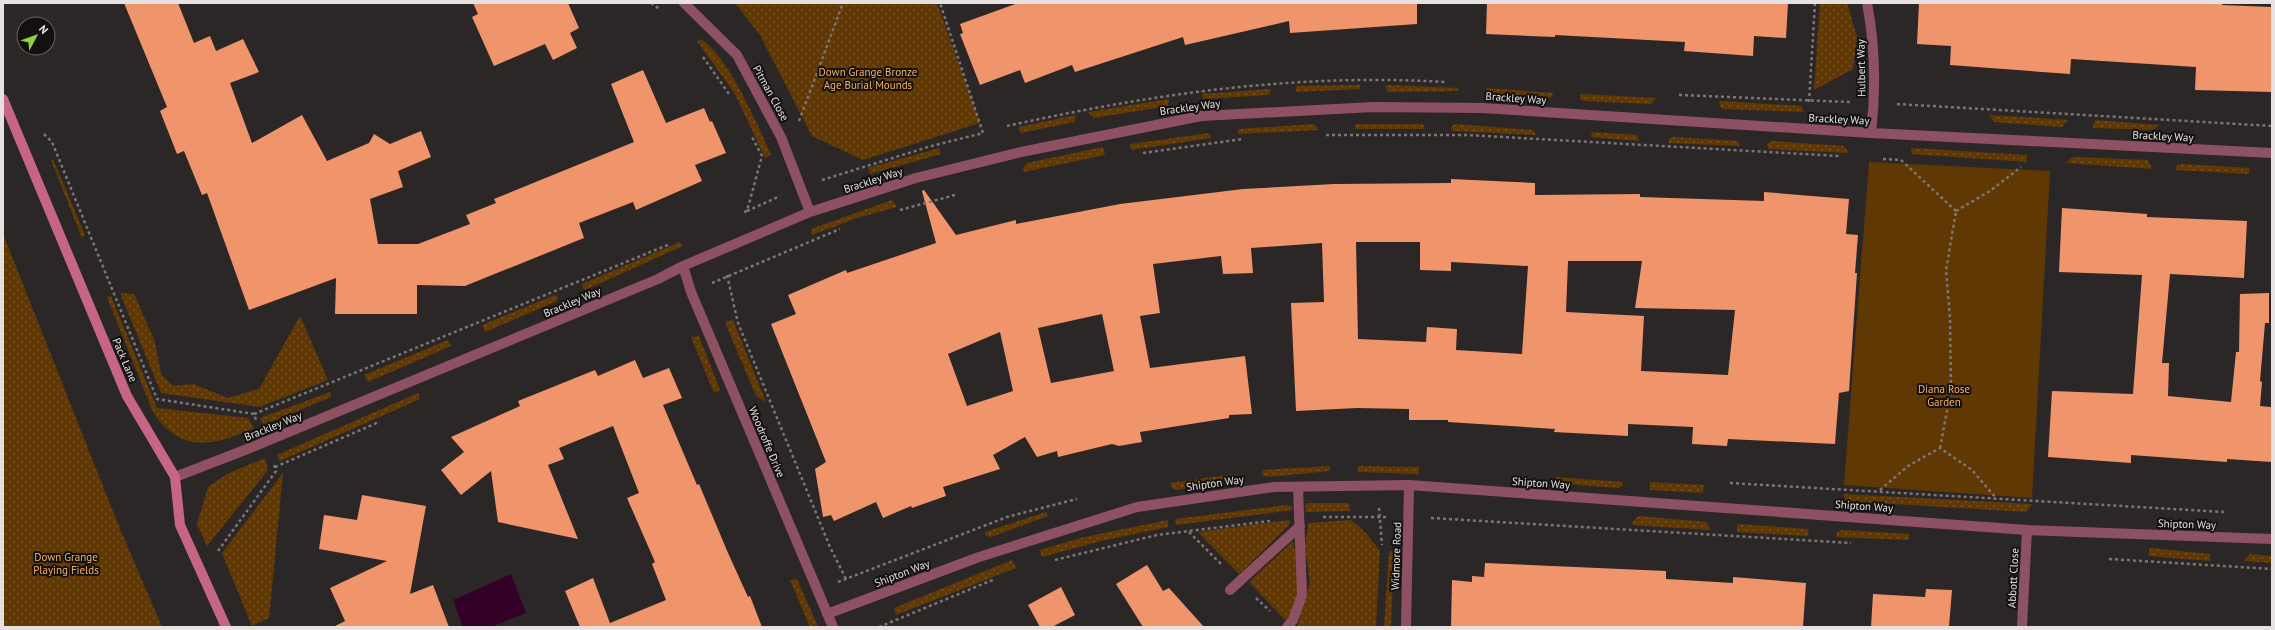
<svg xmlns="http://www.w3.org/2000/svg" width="2275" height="630" viewBox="0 0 2275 630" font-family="'PT Sans',sans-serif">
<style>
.grass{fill:url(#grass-dots)}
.garden{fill:#603804}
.water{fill:#330027}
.building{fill:#f0946b;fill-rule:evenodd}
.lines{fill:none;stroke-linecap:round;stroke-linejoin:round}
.path{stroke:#7b7676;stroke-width:2.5;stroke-dasharray:3 3;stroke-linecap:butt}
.lane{stroke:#8e5163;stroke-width:10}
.street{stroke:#8e5163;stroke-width:10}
.secondary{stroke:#c66684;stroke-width:10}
.labels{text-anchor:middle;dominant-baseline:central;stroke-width:4;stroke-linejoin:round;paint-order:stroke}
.street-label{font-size:11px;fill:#e6e2e2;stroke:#131110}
.park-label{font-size:11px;fill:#f7b065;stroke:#131110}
</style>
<defs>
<pattern id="grass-dots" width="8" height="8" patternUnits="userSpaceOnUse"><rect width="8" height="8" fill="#603804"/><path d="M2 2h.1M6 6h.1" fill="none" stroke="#775428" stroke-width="1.8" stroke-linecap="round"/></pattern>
</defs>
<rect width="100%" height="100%" fill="#2c2727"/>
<!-- grass -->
<path class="grass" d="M735 3H937L980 123 863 160 812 136 760 35Z
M1820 3H1847L1857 37 1853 69 1814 90Z
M701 39C728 56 758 125 771 155L765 158 735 94 697 41Z
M1360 85V89L1296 92V86Z
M1385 85 1458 88V91L1388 92Z
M1486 88 1553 93 1552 97 1548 98 1490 95Z
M1270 89 1271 92 1268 95 1203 99 1202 94Z
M1580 94 1656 98 1651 104 1584 101 1580 99Z
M1169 99 1168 106 1094 118 1088 112Z
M1720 101 1801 106 1804 112 1722 109 1719 104Z
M1076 115 1074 122 1021 133 1018 127Z
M1989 115 2068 120 2062 127 1994 122Z
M2095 120 2159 125 2153 130 2093 128Z
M1314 124 1319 130 1238 134V129Z
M1355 124H1423L1425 129H1355Z
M1455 124 1533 130 1536 135 1452 131 1451 127Z
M1592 132 1637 135 1639 141 1591 137Z
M1209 133 1211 138 1131 150 1130 144Z
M1673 137 1739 141V146L1669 143V139Z
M1771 141 1844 146 1849 153 1768 149 1767 144Z
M1103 147 1105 155 1024 172 1023 168 1027 163Z
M939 148 941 154 870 174 868 168Z
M1911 148 2027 155V162L1912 154Z
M2072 157 2148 160 2152 169 2066 163Z
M53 159 85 235 82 238 51 160Z
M2182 164 2249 168V174L2175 170 2177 165Z
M892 200 897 207 857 218 812 235 811 229Z
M3 234 118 524 162 627H3Z
M680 242 683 246 585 290 583 288 582 284Z
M120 293 134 294 155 342 161 374 173 386 193 384 228 398 259 389 300 316 328 380 259 407 161 393Z
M555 295 558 297 557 301 485 332 482 325Z
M111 296 157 408 248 418 254 428C215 446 180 454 153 412L107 297Z
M733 320 766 402 756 396 725 322Z
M699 336 720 390 714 393 691 337Z
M448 340 451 346 368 382 364 375Z
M330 392 331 397 264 425 260 418Z
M418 393 420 399 280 461 277 455Z
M265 458 268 470 207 546 197 524 208 487 227 474Z
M1330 466V471L1267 477 1262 475 1263 470Z
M1358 466 1419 467V474L1358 472Z
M283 473 269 618 252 626 222 553Z
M1235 474 1233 482 1175 490 1172 488 1170 483Z
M1555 477 1623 482V485L1619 488 1555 483Z
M1650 482 1704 485 1703 493 1650 490Z
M1843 494 2032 504 2026 512 1846 501Z
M1306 503H1349L1350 511 1305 512Z
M1286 505 1292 507 1293 510 1176 525 1175 519Z
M1046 512 1048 516 991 537 986 536 985 532Z
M1639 516 1706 522 1711 530 1632 525 1634 520Z
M1168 520V527L1105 540 1042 557 1040 550 1080 538Z
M1290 520 1289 525 1239 574 1198 532Z
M1351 520 1365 532 1380 551 1376 627H1297L1310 582 1305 548 1308 523Z
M1737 524 1809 529 1808 536 1737 532Z
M1843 530 1909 534V540L1836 537 1837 532Z
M1293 541C1299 572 1305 593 1287 622L1249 582Z
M2150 548 2210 554V561L2148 556Z
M1389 551 1394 552 1391 627H1384Z
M2250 554 2272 556V563L2244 561Z
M1012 560 1016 568 896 615 894 608Z
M797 579 818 627H810L790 580Z"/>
<!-- garden -->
<path class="garden" d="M1869 162 2050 171 2032 498 1844 485Z"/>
<!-- water -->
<path class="water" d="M511 574 526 613 491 627H463L453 600Z"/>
<!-- building -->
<path class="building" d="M124 3H178L194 43 210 36 216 51 243 39 259 72 230 83 252 143 302 115 327 161 369 143 374 134 390 144 421 131 431 157 398 171 403 187 370 199 378 244H418L470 224 466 215 496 203 494 199 634 142 611 84 643 70 666 123 704 108 710 122 712 121 726 153 695 165 702 181 636 210 633 202 579 223 584 238 465 286 417 285V314H335L336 278 249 310 207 193 202 195 184 151 177 154 160 111 167 107Z
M473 3H568L579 28 570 33 577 48 553 60 545 44 494 66 472 17 478 14Z
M1018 3H1417V24L1290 33 1289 21 1185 45 1183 37 1075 72 1072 65 1025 83 1020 70 980 85 960 34 963 33 960 24Z
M1487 3H1788L1786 38 1754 36 1753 56 1684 51 1685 42 1555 35V37L1486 34Z
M1919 3H2223L2222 5 2272 7V92L2195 90 2196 67 2071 59 2070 74 1950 65 1951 46 1917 44Z
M1451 179 1535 183V195L1640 194V197L1764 201V192L1849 199 1846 234 1858 235 1855 273H1857L1849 391 1839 393 1835 444 1728 439 1727 446 1692 444 1693 427 1628 424V436L1554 432 1555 429 1448 422V420H1409V409L1357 408 1296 411 1291 303 1324 302 1322 243 1251 248 1253 273 1223 274 1221 256 1153 264 1160 313 1140 316 1150 368 1245 356 1252 414 1229 415V418L1140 432 1142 442 1119 446 1112 444 1058 457 1057 451 1037 457 1025 437 993 455 1000 469 943 487 946 496 912 508 911 506 883 518 876 502 834 521 831 515 823 517 815 469 826 462 771 324 796 314 788 295 846 270 847 273 936 243 922 191 924 190 956 235 1016 220V224L1120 204 1243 189 1334 184 1451 183ZM1356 242H1420V270L1451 271V262L1528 266 1522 354 1456 350 1457 329 1427 327 1426 342 1358 339ZM1568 261H1642L1635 308 1735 310 1728 375 1641 371 1644 316 1566 312ZM1102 314 1114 371 1051 383 1038 328ZM1000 332 1013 391 967 406 948 354Z
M2062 208 2147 214V217L2247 221 2244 278 2170 274 2162 363H2169L2168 396 2231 402 2236 352H2239L2240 294 2269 293V323H2265L2260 381 2262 382 2260 406 2271 407 2272 415V462L2227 459V462L2131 455V463L2048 457 2052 391 2133 394 2142 275 2059 272Z
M635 360 643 378 669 368 682 398 663 405 697 485 699 484 728 553 748 597 750 596 762 627H580L565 591 593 578 610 623 666 600 652 564 655 562 627 498 639 493 613 426 559 448 564 459 548 465 578 539 498 522 491 471 461 495 441 470 464 452 451 437 520 406 518 401 595 370 598 376Z
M362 495 426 506 410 594 433 585 449 627H333L345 621 330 588 387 561 319 549 324 515 357 520Z
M1485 563 1666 571V579L1733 583V577L1806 583 1803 627H1451L1452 580 1472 582V576L1484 577Z
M1147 565 1163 591 1169 588 1204 627H1143L1116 584Z
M1061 587 1075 615 1052 627H1040L1028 605Z
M1926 589 1952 590 1949 627H1871L1873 594 1925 597Z"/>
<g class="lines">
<!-- path -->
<path class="path" d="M651 3 661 10
M703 57 729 94
M1679 95 1850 102
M1809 102 1815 3
M1897 104 2272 126
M799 121 843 3
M1007 126C1152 94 1296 73 1445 82
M44 134 52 142 157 399 254 414 256 420
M1326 135H1467L1839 156
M1143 153 1243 139
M1883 159 1901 160
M1901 160 1956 211
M822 180 928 147 983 133 940 3
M900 210 955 195
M747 211 780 196
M1956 211 1990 191 2021 167
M744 212 747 211 762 156 752 137
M727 275 738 323 830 547 846 579
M712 283 840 229
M254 414 670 244
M1940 448 1951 390 1950 318 1946 270 1956 211
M275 467 379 422
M1730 483 2224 512
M1880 490 1908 466 1940 448 1972 470 1996 498
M1379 508 1382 545
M1323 517H1386
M1431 518 1851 543
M1189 532 1222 565
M218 551 276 471 274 465
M2109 559 2272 569
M1055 560 1157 535 1270 521
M838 582 1007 517 1077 499
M1256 598 1270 611
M879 627 995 579"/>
<!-- lane -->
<path class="lane" d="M1230 590 1300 526
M1287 627 1293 620 1302 595 1298 487"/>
<!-- street -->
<path class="street" d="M684 3 737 55 781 137 810 212
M1867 3C1875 45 1876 91 1871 133
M683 266 691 292 833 627
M175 477 250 448 658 279 683 266 810 212 916 178 1021 152 1201 116 1373 107 1482 108 1871 133 2272 153
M827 614 979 557 1137 507 1274 487 1409 485 2027 530 2272 539
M1406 627 1409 485
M2022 627 2027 530"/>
<!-- secondary -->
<path class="secondary" d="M3 99 127 396 175 477 180 525 226 627"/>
</g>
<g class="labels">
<!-- street labels -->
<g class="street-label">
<text transform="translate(1861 68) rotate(-91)">Hulbert Way</text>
<text transform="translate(771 93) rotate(61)">Pitman Close</text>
<text transform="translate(1516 98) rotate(4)">Brackley Way</text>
<text transform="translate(1190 107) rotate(-8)">Brackley Way</text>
<text transform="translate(1839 119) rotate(3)">Brackley Way</text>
<text transform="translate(2163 136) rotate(3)">Brackley Way</text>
<text transform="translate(873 180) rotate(-18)">Brackley Way</text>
<text transform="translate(572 302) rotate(-23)">Brackley Way</text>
<text transform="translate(125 360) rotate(67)">Pack Lane</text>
<text transform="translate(273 426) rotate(-22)">Brackley Way</text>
<text transform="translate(767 442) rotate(67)">Woodroffe Drive</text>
<text transform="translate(1215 483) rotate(-8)">Shipton Way</text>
<text transform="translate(1541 483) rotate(4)">Shipton Way</text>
<text transform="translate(1864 506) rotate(4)">Shipton Way</text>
<text transform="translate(2187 524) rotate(2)">Shipton Way</text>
<text transform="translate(1396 556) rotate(-88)">Widmore Road</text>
<text transform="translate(902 573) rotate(-21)">Shipton Way</text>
<text transform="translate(2013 578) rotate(-87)">Abbott Close</text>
</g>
<!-- park labels -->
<g class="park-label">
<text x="868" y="72">Down Grange Bronze<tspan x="868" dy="13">Age Burial Mounds</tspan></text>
<text x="1944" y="389">Diana Rose<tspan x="1944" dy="13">Garden</tspan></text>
<text x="66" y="557">Down Grange<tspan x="66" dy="13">Playing Fields</tspan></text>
</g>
</g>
<!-- border -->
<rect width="2275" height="630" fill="none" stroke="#e6e2e2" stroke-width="8"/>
<!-- north arrow -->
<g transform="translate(36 36) rotate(49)"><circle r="19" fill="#131110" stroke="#676564"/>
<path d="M0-3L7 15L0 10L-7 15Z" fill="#91cd40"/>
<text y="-6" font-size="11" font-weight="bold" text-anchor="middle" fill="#e6e2e2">N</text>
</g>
</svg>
